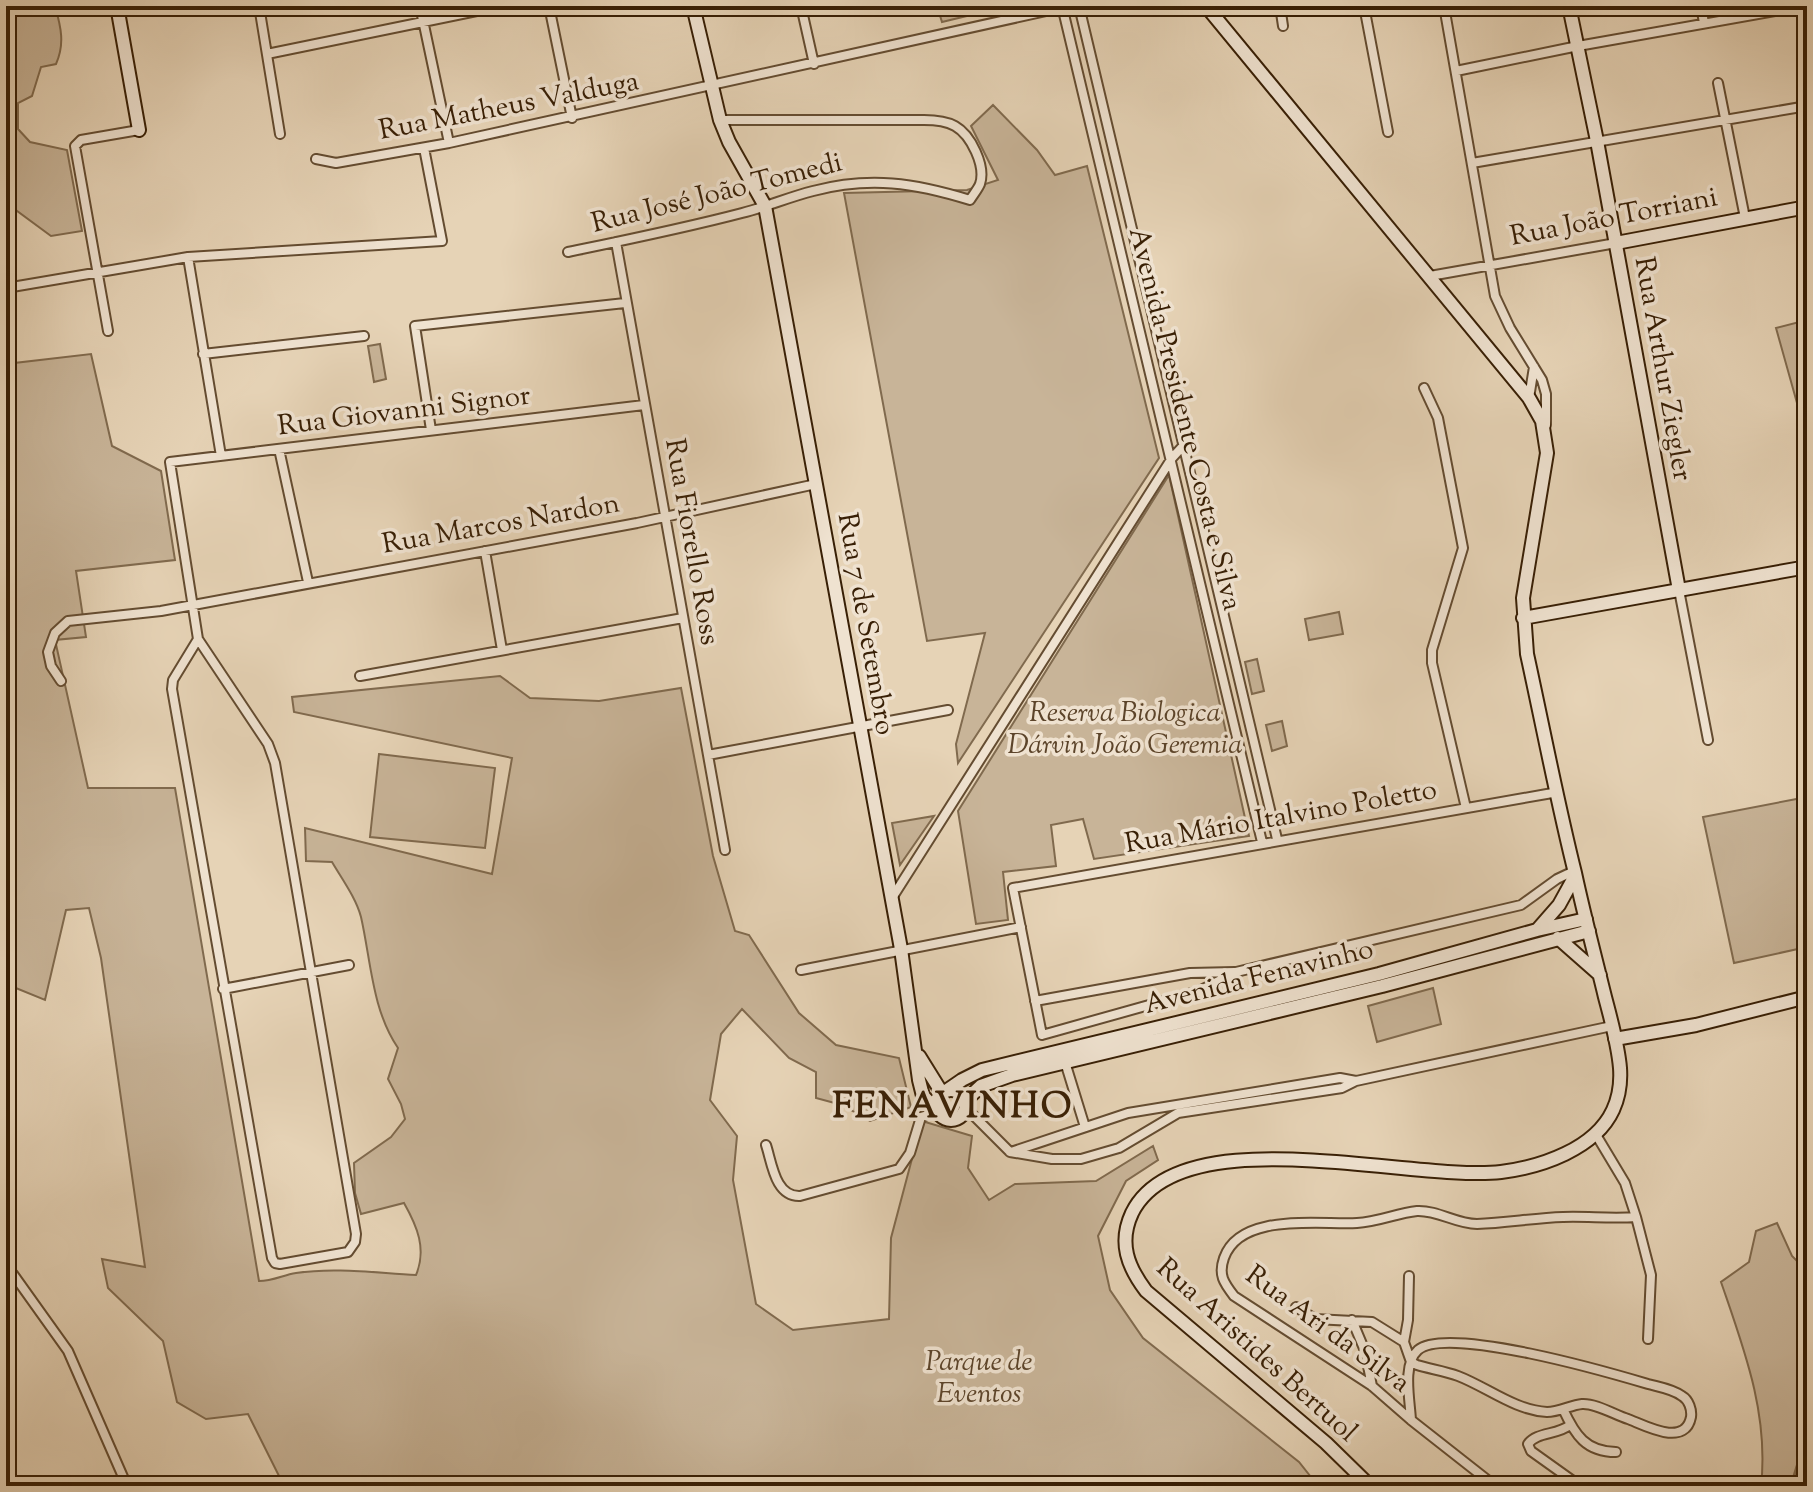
<svg xmlns="http://www.w3.org/2000/svg" width="1813" height="1492" viewBox="0 0 1813 1492" font-family="'Sorts Mill Goudy',serif">
<style>
.green{fill:#c8b498;stroke:#806a4e;stroke-width:2}
.lines{fill:none;stroke-linecap:round;stroke-linejoin:round}
.stream{stroke:#7d664b;stroke-width:3}
.street-casing{stroke:#644c31;stroke-width:12}
.secondary-casing{stroke:#381f05;stroke-width:16}
.street{stroke:#efe2d0;stroke-width:8}
.secondary{stroke:#efe2d0;stroke-width:12}
.labels{text-anchor:middle;dominant-baseline:central;stroke-width:7;stroke-linejoin:round;paint-order:stroke}
.street-label{font-size:28px;fill:#381f05;stroke:#efe2d0}
.park-label{font-size:28px;font-style:italic;fill:#5c442a;stroke:#efe2d0}
.district-label{font-size:36px;font-weight:bold;letter-spacing:2px;fill:#381f05;stroke:#efe2d0}
</style>
<rect width="100%" height="100%" fill="#e6d3b6"/>
<filter id="stains"><feTurbulence type="fractalNoise" baseFrequency=".0025" numOctaves="4"/><feColorMatrix values="0 0 0 0 .2 0 0 0 0 .09 0 0 0 0 .02 0 0 0 .5 -.17"/></filter>
<radialGradient id="worn" r=".72"><stop offset=".6" stop-color="#630" stop-opacity="0"/><stop offset="1" stop-color="#630" stop-opacity=".3"/></radialGradient>
<!-- green -->
<path class="green" d="M6 6H55C61 27 65 44 56 64L41 67 32 96 18 103V129L30 142 67 150 82 231 51 236 17 211 6 216Z
M937 6H1008L942 22Z
M993 105 1037 150 1055 175 1087 166 1159 458 958 763 956 744 985 633 927 641 844 193 967 190 998 180 971 126Z
M1807 320V427L1804 428 1776 328Z
M380 344 386 379 374 382 368 346Z
M91 354 112 446 161 471 175 560 76 571 86 637 55 640 88 788H175L259 1281C273 1281 283 1275 296 1273 335 1267 376 1273 416 1275 427 1249 417 1226 404 1203L361 1214 355 1193 354 1163 391 1137 405 1119 401 1104 388 1079 398 1048C372 1010 371 961 361 917 356 898 342 879 332 862L306 861 305 828 492 874 512 758 294 712 292 697 500 676 530 698 599 701 681 688 713 856 735 931 749 935 799 1013 836 1045 899 1058 911 1107 870 1121 842 1105 816 1098V1072L789 1058 742 1009 721 1034 710 1100 737 1136 733 1180 756 1304 793 1330 889 1319 891 1238 922 1121 972 1136 968 1168 989 1200 1015 1184 1096 1181 1153 1146 1158 1160 1126 1181 1098 1236 1110 1290 1143 1338 1299 1462 1318 1486H284L248 1414 206 1419 177 1402 163 1341 108 1288 102 1259 145 1267 101 958 89 908 66 910 45 1000 6 984V364Z
M1169 475 1249 836 1094 859 1083 819 1051 825 1056 866 1003 872 1008 920 976 924 958 811Z
M1339 612 1343 634 1309 640 1305 619Z
M1257 659 1264 691 1252 694 1245 662Z
M1282 721 1287 746 1272 751 1266 725Z
M379 754 495 768 485 848 370 837Z
M1807 797V947L1734 963 1703 817Z
M934 816 900 865 892 823Z
M1433 988 1441 1024 1377 1042 1368 1006Z
M1777 1223 1792 1256 1807 1271V1486H1761C1769 1414 1744 1349 1721 1282L1749 1262 1756 1231Z"/>
<g class="lines">
<!-- stream -->
<path class="stream" d="M1791 1486 1807 1434"/>
<!-- street casing -->
<g class="street-casing">
<path id="street" d="M259 6 280 134
M420 6 449 143
M549 6 572 118
M801 6 814 64
M1062 6 1262 842
M1079 6 1277 839
M1280 6 1283 26
M1364 6 1388 132
M1444 6 1495 296 1510 328 1542 380 1546 394V425
M1701 6 1704 23
M267 54 501 6
M1456 71 1578 46 1804 6
M1718 83 1745 218
M316 159 336 163 449 143 1069 6
M1472 163 1807 106
M616 242 725 850
M568 252C626 240 685 228 742 213 766 207 789 197 813 191 870 176 915 183 970 200 973 195 978 189 980 184 986 166 971 135 955 126 946 121 934 120 924 120H720
M188 257 221 456
M1430 276 1616 243
M6 285 12 287 188 257 442 241 424 148
M108 331 75 146 81 140 139 130
M203 354 364 336
M1424 388 1438 418 1463 548 1432 650V663L1466 808
M1529 398 1534 367
M431 430 415 326 625 303
M279 449 308 582
M485 551 502 650
M1679 590 1708 740
M198 639 173 680 172 689 272 1258 275 1263 280 1264 348 1252 355 1242 356 1234 275 763 268 744 198 639 170 462 644 405
M360 676 683 618
M61 681 51 666 48 652 55 633 68 621 161 611 637 523 816 484
M708 755 948 710
M1558 792 1013 888 1042 1035 1199 991 1236 972 1521 905 1557 879 1574 871
M892 898 1172 458 1184 445
M801 970 1021 927
M223 989 349 965
M1035 1001 1190 973 1235 972
M1065 1062 1085 1127
M966 1108 1010 1152
M766 1145C772 1163 775 1197 800 1196L899 1169 910 1153 921 1117 937 1112
M1010 1152 1052 1159H1081L1119 1148 1178 1113 1342 1088 1356 1081 1612 1026
M1011 1152 1128 1113 1340 1078 1356 1081
M1636 1217 1651 1275 1648 1339
M6 1268 13 1274 68 1351 127 1486
M1409 1276 1408 1320 1404 1342 1411 1362 1417 1365C1430 1369 1445 1371 1458 1376 1487 1387 1514 1410 1547 1412 1559 1412 1571 1405 1582 1404 1596 1403 1615 1415 1628 1419 1644 1425 1685 1448 1691 1417 1692 1410 1689 1400 1682 1396 1673 1389 1659 1387 1648 1384 1611 1373 1447 1325 1418 1350 1402 1364 1410 1400 1411 1420
M1296 1307 1315 1319 1372 1322 1404 1342
M1352 1320 1365 1351 1372 1386
M1563 1409C1575 1435 1586 1452 1616 1452
M1570 1425C1558 1435 1536 1432 1528 1444L1531 1451 1580 1486
M1495 1486 1411 1420 1372 1386 1234 1296C1224 1283 1218 1275 1224 1258 1240 1212 1319 1225 1357 1223 1378 1222 1397 1213 1417 1211 1438 1210 1456 1224 1477 1224 1506 1223 1534 1218 1563 1217 1587 1216 1611 1219 1636 1217L1625 1183 1595 1133"/>
</g>
<!-- secondary casing -->
<g class="secondary-casing">
<path id="secondary" d="M117 6 139 130
M693 6 720 120 729 142 765 206 901 949 919 1080 923 1096 936 1109
M1206 6 1529 398 1542 421 1547 453 1523 598 1527 654C1543 727 1557 801 1575 873 1584 915 1595 956 1605 997 1611 1020 1618 1044 1620 1068 1621 1082 1619 1097 1613 1110 1595 1149 1541 1167 1501 1172 1412 1182 1180 1116 1132 1213 1118 1243 1128 1267 1146 1291L1326 1443 1370 1486
M1569 6 1597 141 1679 590
M1616 243 1807 207
M1523 618 1807 567
M1538 929 1559 905 1575 876
M1558 938 1600 975
M1615 1039 1696 1025 1807 997
M919 1056 942 1093
M936 1105a15 15 0 1 1 30 0a15 15 0 1 1-30 0Z
M946 1091 962 1080 982 1070 1379 974 1537 930 1586 919
M965 1101 981 1086 1012 1075 1382 986 1589 931"/>
</g>
<!-- street -->
<use href="#street" class="street"/>
<!-- secondary -->
<use href="#secondary" class="secondary"/>
</g>
<g class="labels">
<!-- street labels -->
<g class="street-label">
<text transform="translate(509 107) rotate(-11)">Rua Matheus Valduga</text>
<text transform="translate(717 194) rotate(-14)">Rua José João Tomedi</text>
<text transform="translate(1614 218) rotate(-11)">Rua João Torriani</text>
<text transform="translate(1662 369) rotate(80)">Rua Arthur Ziegler</text>
<text transform="translate(404 412) rotate(-7)">Rua Giovanni Signor</text>
<text transform="translate(1184 419) rotate(76)">Avenida Presidente Costa e Silva</text>
<text transform="translate(501 525) rotate(-10)">Rua Marcos Nardon</text>
<text transform="translate(691 542) rotate(80)">Rua Fiorello Ross</text>
<text transform="translate(865 624) rotate(80)">Rua 7 de Setembro</text>
<text transform="translate(1281 818) rotate(-10)">Rua Mário Italvino Poletto</text>
<text transform="translate(1259 978) rotate(-14)">Avenida Fenavinho</text>
<text transform="translate(1327 1330) rotate(36)">Rua Ari da Silva</text>
<text transform="translate(1256 1351) rotate(42)">Rua Aristides Bertuol</text>
</g>
<!-- park labels -->
<g class="park-label">
<text x="1125" y="714">Reserva Biologica<tspan x="1125" dy="32">Dárvin João Geremia</tspan></text>
<text x="979" y="1363">Parque de<tspan x="979" dy="32">Eventos</tspan></text>
</g>
<!-- district labels -->
<g class="district-label">
<text x="953" y="1108">FENAVINHO</text>
</g>
</g>
<!-- margin -->
<rect width="1813" height="1492" fill="none" stroke="#e6d3b6" stroke-width="32"/>
<rect x="8" y="8" width="1797" height="1476" fill="none" stroke="#381f05" stroke-width="4"/>
<rect x="16" y="16" width="1781" height="1460" fill="none" stroke="#381f05" stroke-width="2"/>
<rect width="100%" height="100%" filter="url(#stains)"/>
<rect width="100%" height="100%" fill="url(#worn)"/>
</svg>
